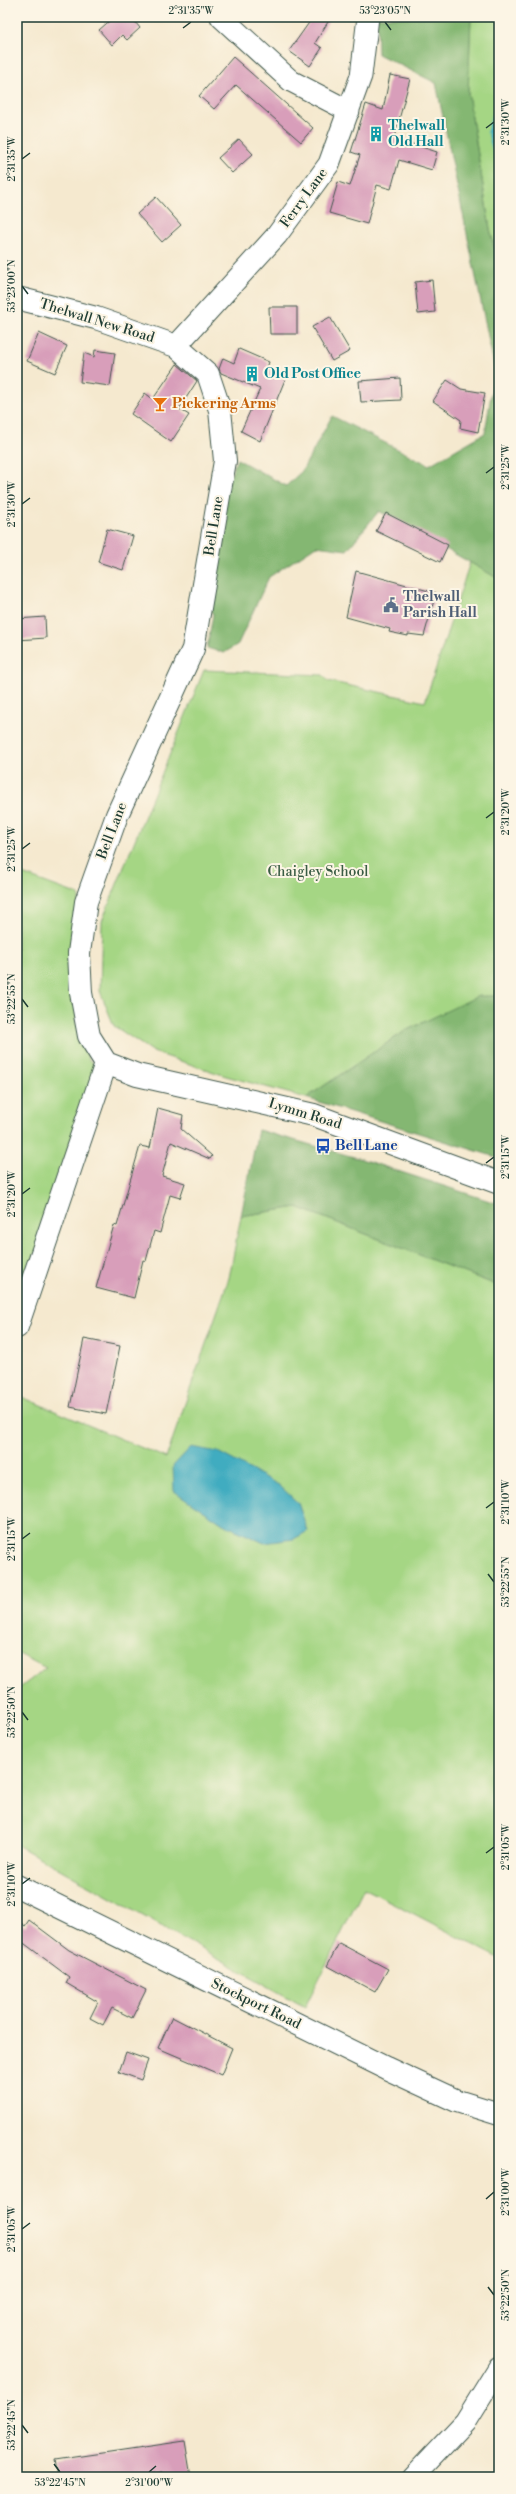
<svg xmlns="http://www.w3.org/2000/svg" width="516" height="2494" viewBox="0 0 516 2494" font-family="'Libre Bodoni',serif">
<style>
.green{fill:#a5d684;stroke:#628a5c}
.forest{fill:#84b772;stroke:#527a53}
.water{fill:#41acc0;stroke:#30747a}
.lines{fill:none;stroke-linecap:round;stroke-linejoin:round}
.stream{stroke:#41acc0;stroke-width:6}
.building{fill:#d89eba}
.street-casing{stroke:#3f574b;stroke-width:23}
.secondary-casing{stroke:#3f574b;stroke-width:24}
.primary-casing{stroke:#3f574b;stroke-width:24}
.street{stroke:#fff;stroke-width:21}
.secondary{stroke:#fff;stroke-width:22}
.primary{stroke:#fff;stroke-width:22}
.ticks{fill:none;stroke:#1f3d34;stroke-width:1.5}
.labels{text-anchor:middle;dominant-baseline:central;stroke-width:4;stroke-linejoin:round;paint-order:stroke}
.culture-label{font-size:14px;font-weight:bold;fill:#0d838f;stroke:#fcf5e5;text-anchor:start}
.street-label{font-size:14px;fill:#1f3d34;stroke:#fcf5e5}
.food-label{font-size:14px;font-weight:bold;fill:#c56008;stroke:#fcf5e5;text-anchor:start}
.service-label{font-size:14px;font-weight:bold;fill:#4e5e75;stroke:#fcf5e5;text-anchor:start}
.park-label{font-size:14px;fill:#3a5c44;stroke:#fcf5e5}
.transit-label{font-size:14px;font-weight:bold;fill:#164399;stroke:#fcf5e5;text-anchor:start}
.neatline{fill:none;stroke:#1f3d34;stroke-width:1.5}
.ticks-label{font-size:10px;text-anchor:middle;fill:#1f3d34}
</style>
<rect width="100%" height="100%" fill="#fcf5e5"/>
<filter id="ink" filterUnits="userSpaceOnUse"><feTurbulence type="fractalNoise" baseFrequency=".025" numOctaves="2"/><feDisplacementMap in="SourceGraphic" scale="8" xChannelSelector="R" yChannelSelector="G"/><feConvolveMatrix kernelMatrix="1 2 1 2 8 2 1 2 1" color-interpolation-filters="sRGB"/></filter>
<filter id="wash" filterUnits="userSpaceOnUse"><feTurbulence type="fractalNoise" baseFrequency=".012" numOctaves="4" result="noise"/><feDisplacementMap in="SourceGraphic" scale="16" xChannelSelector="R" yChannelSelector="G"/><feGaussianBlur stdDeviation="0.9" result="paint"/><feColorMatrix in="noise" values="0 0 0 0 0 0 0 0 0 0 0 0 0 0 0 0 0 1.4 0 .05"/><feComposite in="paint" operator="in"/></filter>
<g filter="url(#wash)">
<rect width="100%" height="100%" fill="#f5e9cf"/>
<!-- green -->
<path class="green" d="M471 17H499V268L490 229 468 93Z
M470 562 499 579V996L478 997 405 1031 306 1098 226 1076 153 1052 114 1026 100 991 102 921 204 670 323 675 328 681 425 702Z
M17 872 79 895 76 1022 89 1060 110 1074 17 1298Z
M297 1207 499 1286V1958L364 1888 305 2007 17 1845V1690L46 1668 17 1653V1395L166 1458 229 1278 241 1216Z"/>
<!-- forest -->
<path class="forest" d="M377 17H471L468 93 490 229 499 268V579L379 511 347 550 316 546 269 577 238 644 224 653 207 648 213 615 204 589 210 529 237 459 286 486 302 471 332 416 429 465 485 433 495 370 436 83 378 54Z
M478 996H499V1158L306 1098 405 1031Z
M258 1130 361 1159 499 1204V1286L297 1207 241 1216Z"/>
<!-- water -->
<path class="water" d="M191 1447 218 1452 279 1485 298 1503 308 1531 294 1539 264 1543 223 1524 174 1491 173 1466Z"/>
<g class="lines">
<!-- stream -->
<path class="stream" d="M499 103 490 131 499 163"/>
</g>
<g id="blocks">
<!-- building -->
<path class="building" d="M114 17H131L140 28 127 40 122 35 112 45 99 30Z
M313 17H331L315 43 322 48 310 66 289 51Z
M233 57 313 128 301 142 236 85 214 109 199 96Z
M390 75 410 79 394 138 437 152 432 170 399 160 391 189 377 185 367 224 329 213 338 182 350 186 360 155 351 152 366 104 383 110Z
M239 139 253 154 232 173 218 158Z
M156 197 181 225 162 242 137 214Z
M432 280 435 312 418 314 415 282Z
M269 307H297V334H270Z
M330 317 350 351 332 361 312 327Z
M39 333 67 346 55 373 27 361Z
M239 349 269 362 267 368 286 377 260 441 241 431 260 389 221 373 219 369 223 358 234 363Z
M95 350 115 353 110 386 80 382 84 353 94 357Z
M177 364 197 381 179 409 189 415 171 442 131 414 145 393 153 399Z
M400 378 401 400 361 402 359 381Z
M447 380 461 389 485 393 478 432 460 428 461 420 433 401Z
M386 513 448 545 440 562 376 531Z
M107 529 133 536 123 570 98 562Z
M356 571 436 593 424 636 408 634V636L389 632 390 629 346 617Z
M45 617 46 638 17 640V619Z
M158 1108 183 1115 181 1129 212 1156 210 1159 171 1142 162 1176 185 1183 180 1198 170 1195 160 1233 154 1231 146 1261 143 1260 134 1298 96 1288 114 1225 117 1226 140 1146 150 1148Z
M84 1339 120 1346 106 1414 70 1407Z
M17 1920 25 1926 29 1920 69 1950 146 1990 132 2018 112 2008 103 2025 90 2018 98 2002 66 1983 69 1977 17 1938Z
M339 1943 388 1969 375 1992 327 1966Z
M172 2017 232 2048 221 2075 158 2048Z
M126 2052 148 2060 141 2080 119 2072Z
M185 2441 191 2477H162L161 2473 135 2477H58L55 2460Z"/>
</g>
</g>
<g filter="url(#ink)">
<use href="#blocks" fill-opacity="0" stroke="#3f574b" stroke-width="1"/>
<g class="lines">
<!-- street casing -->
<g class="street-casing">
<path id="street" d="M221 17 291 81 349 111
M176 346 277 235 329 164 361 76 368 17
M413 2477 465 2422 499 2367"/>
</g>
<!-- secondary casing -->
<g class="secondary-casing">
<path id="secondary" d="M17 298 96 318 176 346 208 374 220 410 225 461 193 649 117 815 86 902 79 953 81 993 89 1036 106 1063
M106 1063 137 1075 314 1115 499 1183
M17 1327 106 1063"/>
</g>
<!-- primary casing -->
<g class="primary-casing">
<path id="primary" d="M17 1886 386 2068 457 2101 499 2114"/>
</g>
<!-- street -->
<use href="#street" class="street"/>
<!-- secondary -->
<use href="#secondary" class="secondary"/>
<!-- primary -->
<use href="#primary" class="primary"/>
</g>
</g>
<!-- ticks -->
<path class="ticks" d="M385 22 391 30M183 28 191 22M486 128 494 122M22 159 30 153M22 286 28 294M486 473 494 467M22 504 30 498M486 818 494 812M22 849 30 843M22 999 28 1007M486 1163 494 1157M22 1194 30 1188M486 1508 494 1502M22 1539 30 1533M488 1574 494 1582M22 1712 28 1720M486 1853 494 1847M22 1884 30 1878M486 2199 494 2192M22 2229 30 2223M488 2287 494 2295M22 2425 28 2433M54 2464 60 2472M149 2472 156 2466"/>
<!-- icons -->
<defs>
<g id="building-bare" transform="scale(1.2)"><path d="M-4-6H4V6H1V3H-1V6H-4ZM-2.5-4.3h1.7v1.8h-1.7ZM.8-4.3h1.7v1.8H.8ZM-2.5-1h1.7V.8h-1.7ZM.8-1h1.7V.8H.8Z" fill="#0f9aa8" stroke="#fcf5e5" stroke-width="2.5" paint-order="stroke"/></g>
<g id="bar-bare" transform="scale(1.2)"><path d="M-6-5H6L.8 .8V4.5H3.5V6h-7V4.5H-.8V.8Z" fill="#e8710a" stroke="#fcf5e5" stroke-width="2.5" paint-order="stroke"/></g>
<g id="civic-bare" transform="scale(1.2)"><path d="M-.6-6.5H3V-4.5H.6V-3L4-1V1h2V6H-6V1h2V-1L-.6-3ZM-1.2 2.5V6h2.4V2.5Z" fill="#5c6f8a" stroke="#fcf5e5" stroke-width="2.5" paint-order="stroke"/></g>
<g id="bus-bare" transform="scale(1.2)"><path d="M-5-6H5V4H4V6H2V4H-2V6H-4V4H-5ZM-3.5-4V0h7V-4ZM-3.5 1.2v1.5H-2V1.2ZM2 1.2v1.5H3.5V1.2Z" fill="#1a4fb4" stroke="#fcf5e5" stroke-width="2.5" paint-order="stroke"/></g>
</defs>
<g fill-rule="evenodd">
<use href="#building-bare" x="376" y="134"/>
<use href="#building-bare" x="252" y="374"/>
<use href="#bar-bare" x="160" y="404"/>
<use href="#civic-bare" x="391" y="605"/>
<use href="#bus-bare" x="323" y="1146"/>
</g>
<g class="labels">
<!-- culture labels -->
<g class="culture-label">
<text x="388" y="126">Thelwall<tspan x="388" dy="16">Old Hall</tspan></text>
<text x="264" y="374">Old Post Office</text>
</g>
<!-- street labels -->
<g class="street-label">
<text transform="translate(304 198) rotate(-54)">Ferry Lane</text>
<text transform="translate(97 321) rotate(17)">Thelwall New Road</text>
<text transform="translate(214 526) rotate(-81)">Bell Lane</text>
<text transform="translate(112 831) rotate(-69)">Bell Lane</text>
<text transform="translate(305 1114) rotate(17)">Lymm Road</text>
<text transform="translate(256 2004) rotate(26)">Stockport Road</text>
</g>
<!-- food labels -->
<g class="food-label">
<text x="172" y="404">Pickering Arms</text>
</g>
<!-- service labels -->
<g class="service-label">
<text x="403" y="597">Thelwall<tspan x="403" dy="16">Parish Hall</tspan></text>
</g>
<!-- park labels -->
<g class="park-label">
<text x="318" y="872">Chaigley School</text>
</g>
<!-- transit labels -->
<g class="transit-label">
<text x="335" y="1146">Bell Lane</text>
</g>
</g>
<!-- margin -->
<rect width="516" height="2494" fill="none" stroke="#fcf5e5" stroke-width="44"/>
<rect x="22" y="22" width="472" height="2450" class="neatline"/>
<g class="ticks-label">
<text x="191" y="14">2°31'35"W</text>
<text x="385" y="14">53°23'05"N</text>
<text transform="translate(505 122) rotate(-90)" y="4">2°31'30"W</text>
<text transform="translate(11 159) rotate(-90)" y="4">2°31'35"W</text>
<text transform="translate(11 286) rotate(-90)" y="4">53°23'00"N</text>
<text transform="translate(505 467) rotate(-90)" y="4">2°31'25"W</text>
<text transform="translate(11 504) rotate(-90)" y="4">2°31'30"W</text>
<text transform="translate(505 812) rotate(-90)" y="4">2°31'20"W</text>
<text transform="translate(11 849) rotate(-90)" y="4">2°31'25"W</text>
<text transform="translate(11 999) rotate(-90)" y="4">53°22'55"N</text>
<text transform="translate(505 1157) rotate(-90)" y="4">2°31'15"W</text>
<text transform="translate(11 1194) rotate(-90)" y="4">2°31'20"W</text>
<text transform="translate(505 1502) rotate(-90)" y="4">2°31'10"W</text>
<text transform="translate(11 1539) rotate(-90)" y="4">2°31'15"W</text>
<text transform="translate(505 1582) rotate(-90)" y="4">53°22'55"N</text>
<text transform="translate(11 1712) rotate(-90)" y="4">53°22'50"N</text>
<text transform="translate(505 1847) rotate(-90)" y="4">2°31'05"W</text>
<text transform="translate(11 1884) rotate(-90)" y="4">2°31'10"W</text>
<text transform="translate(505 2192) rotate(-90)" y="4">2°31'00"W</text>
<text transform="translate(11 2229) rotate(-90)" y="4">2°31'05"W</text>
<text transform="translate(505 2295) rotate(-90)" y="4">53°22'50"N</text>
<text transform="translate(11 2425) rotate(-90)" y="4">53°22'45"N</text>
<text x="60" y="2486">53°22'45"N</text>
<text x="149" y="2486">2°31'00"W</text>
</g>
</svg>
